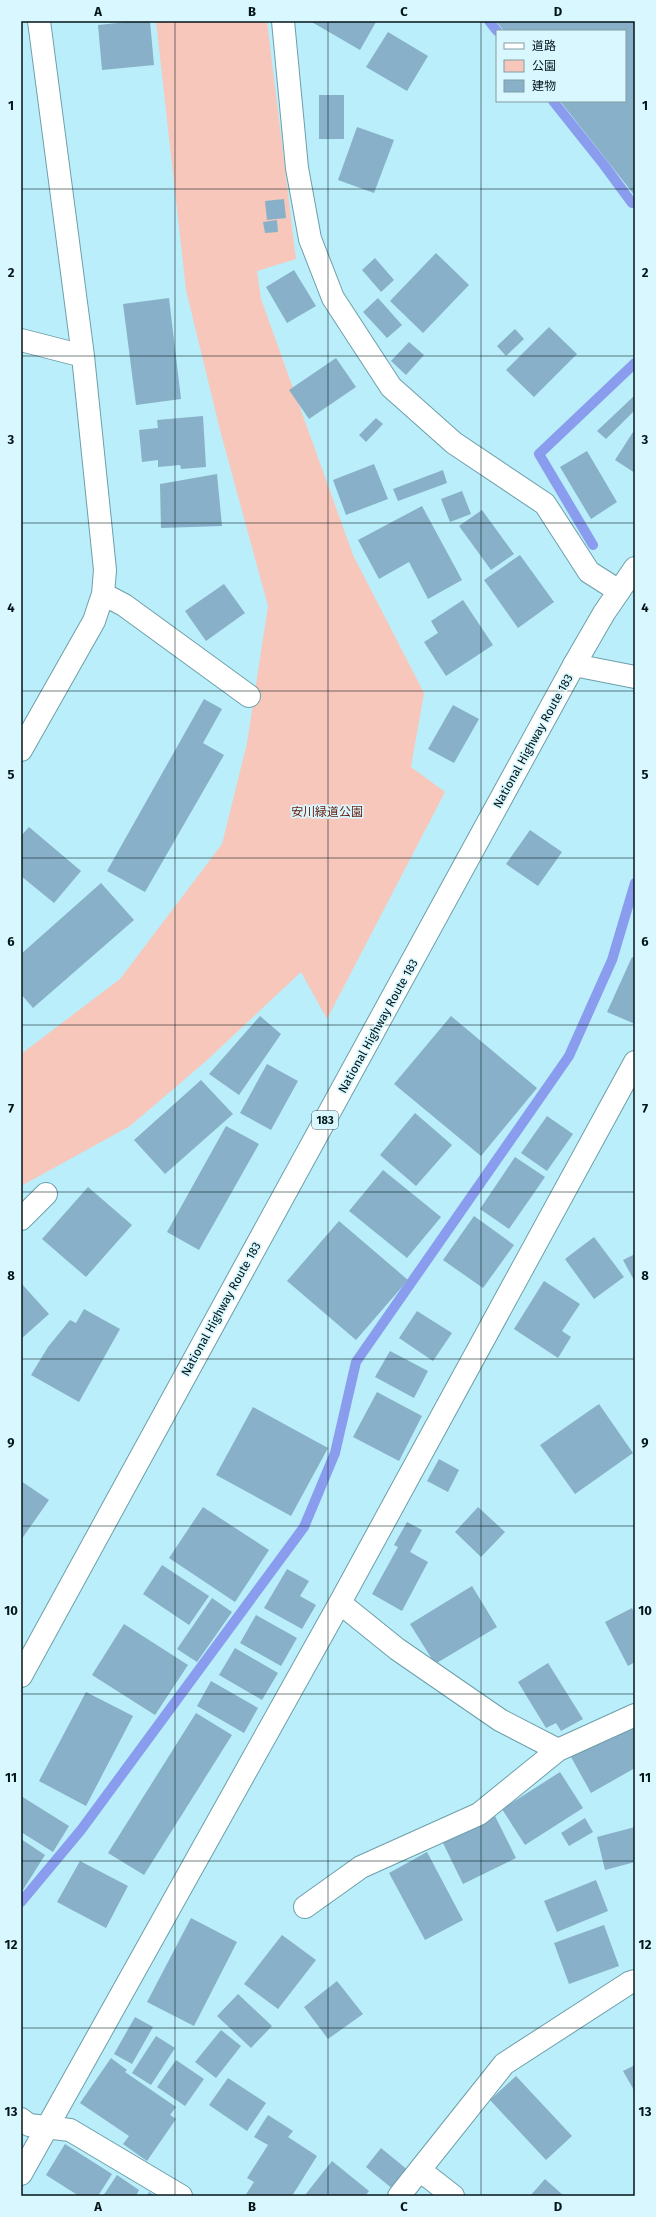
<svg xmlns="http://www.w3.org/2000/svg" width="656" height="2217" viewBox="0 0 656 2217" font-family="'Fira Sans','Noto Sans JP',sans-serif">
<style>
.green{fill:#f8c7bb}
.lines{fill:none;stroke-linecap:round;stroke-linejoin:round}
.stream{stroke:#8a9cee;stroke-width:10}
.building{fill:#88b0c8}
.street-casing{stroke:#6d9faa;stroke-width:24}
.highway-casing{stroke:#6d9faa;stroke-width:24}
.street{stroke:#fff;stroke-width:22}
.highway{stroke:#fff;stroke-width:22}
.grid{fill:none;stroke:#031519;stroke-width:1;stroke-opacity:0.55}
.labels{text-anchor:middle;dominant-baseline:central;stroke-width:3.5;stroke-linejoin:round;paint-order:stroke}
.shield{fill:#d8f7fe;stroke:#43595e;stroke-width:1}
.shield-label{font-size:11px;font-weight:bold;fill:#031519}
.street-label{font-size:12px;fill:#031519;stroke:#d8f7fe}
.park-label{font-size:12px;fill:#6b2011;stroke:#d8f7fe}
.neatline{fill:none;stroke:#031519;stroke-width:1.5}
.grid-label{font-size:13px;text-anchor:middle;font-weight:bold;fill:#031519}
</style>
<rect width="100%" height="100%" fill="#baeefa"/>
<!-- green -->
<path class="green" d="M156 21H267L296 259 257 271 261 299 353 555 424 693 411 767 445 792 327 1019 301 972 206 1061 130 1126 21 1186V1054L120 979 222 844 247 743 268 606 220 430 186 290Z"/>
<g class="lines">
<!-- stream -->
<path class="stream" d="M489 21 497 31
M553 101 604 165 632 203
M593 545 539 454 635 363
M21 1902 81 1830 304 1527 335 1453 356 1362 569 1056 612 960 635 883"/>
</g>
<!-- building -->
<path class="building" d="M137 21H150L154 65 102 70 98 25Z
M310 21H375L376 22 360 50Z
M496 21H635V196L560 101H625V31H504Z
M388 32 428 56 407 91 366 67Z
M319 95H344V139H319Z
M357 127 394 140 374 193 338 180Z
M284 199 286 218 267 220 265 201Z
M277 220 278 232 265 233 263 222Z
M436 253 469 285 423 333 390 301Z
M375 258 394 280 381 292 362 270Z
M294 270 316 306 287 323 266 287Z
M169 298 181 399 136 405 123 304Z
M378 298 402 325 387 338 363 312Z
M549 327 577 354 534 397 506 370Z
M515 329 524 339 506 356 497 346Z
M409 342 424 355 406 375 391 361Z
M336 358 356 387 309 419 289 390Z
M634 396 635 410 606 439 597 431Z
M203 416 206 467 181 469 180 465 158 467V460L142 462 139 430 158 428 157 420Z
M376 418 383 424 366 442 359 435Z
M635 429V473L615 460Z
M587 451 617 502 591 519 560 467Z
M374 464 388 499 346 515 333 480Z
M443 470 447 483 398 501 393 489Z
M217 474 222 526 161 528 160 484Z
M462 491 471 514 450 522 441 499Z
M422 506 462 580 428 599 409 562 379 579 358 540Z
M482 510 514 554 491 570 459 526Z
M520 555 554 602 518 628 484 580Z
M224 584 245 613 206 641 185 611Z
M463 600 493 645 446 676 424 642 438 633 431 621Z
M204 699 222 709 203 743 224 755 145 892 107 871Z
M453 705 479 719 454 763 428 749Z
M29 827 81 871 54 903 21 876V836Z
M530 830 562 852 538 886 506 864Z
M101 883 134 920 33 1008 21 994V954Z
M632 957 635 958V1024L607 1012Z
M260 1016 281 1034 239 1095 209 1074Z
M451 1016 537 1088 481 1156 394 1084Z
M267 1064 298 1081 271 1130 240 1113Z
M201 1080 233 1114 165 1174 134 1140Z
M415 1113 452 1145 416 1186 380 1155Z
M547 1116 573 1134 547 1171 521 1153Z
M226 1126 259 1144 199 1250 167 1232Z
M515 1157 545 1177 509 1229 480 1209Z
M383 1170 441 1217 407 1258 349 1211Z
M88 1187 132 1225 86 1277 42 1239Z
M474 1216 514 1245 483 1288 443 1260Z
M339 1221 408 1280 356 1340 287 1281Z
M594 1237 624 1277 594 1299 565 1259Z
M635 1254V1282L623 1260Z
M544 1281 580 1304 562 1331 571 1337 558 1358 514 1329Z
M21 1283 49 1314 21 1339Z
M84 1309 120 1329 79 1402 31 1375 48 1347 70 1320 76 1323Z
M417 1311 452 1333 433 1361 399 1338Z
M390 1351 428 1371 414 1398 375 1377Z
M377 1392 422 1416 399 1461 353 1437Z
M599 1404 633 1453 575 1494 540 1445Z
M253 1407 328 1448 291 1516 216 1475Z
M439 1459 459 1470 448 1492 427 1481Z
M21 1481 49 1500 21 1540Z
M203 1507 269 1550 235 1602 169 1558Z
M478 1507 505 1532 481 1557 455 1532Z
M407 1522 422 1530 410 1552 428 1562 402 1611 372 1594 398 1547 394 1545Z
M162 1565 209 1596 189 1625 143 1594Z
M287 1569 309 1581 300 1596 316 1605 302 1629 264 1608Z
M472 1586 497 1627 435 1664 410 1624Z
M212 1598 232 1612 197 1662 177 1649Z
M632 1608 635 1614V1662L628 1666 605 1622Z
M256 1615 297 1638 281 1666 240 1643Z
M124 1624 188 1665 155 1715 92 1675Z
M235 1648 278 1673 262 1700 219 1675Z
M548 1663 583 1719 561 1731 556 1723 546 1728 518 1682Z
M211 1681 258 1708 244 1733 197 1706Z
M86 1692 133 1716 86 1806 39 1781Z
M196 1713 232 1735 144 1875 108 1853Z
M635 1722V1768L591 1793 571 1757Z
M560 1772 583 1808 525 1845 502 1809Z
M21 1796 69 1826 53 1852 21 1832Z
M495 1816 516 1858 463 1884 443 1843Z
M585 1818 593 1832 569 1846 561 1833Z
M635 1827V1862L605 1870 597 1837Z
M21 1839 45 1855 21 1893Z
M427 1852 463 1920 425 1940 389 1873Z
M80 1861 128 1886 106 1928 57 1902Z
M596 1880 608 1911 557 1932 544 1901Z
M191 1918 237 1942 194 2026 147 2002Z
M604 1925 619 1966 569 1984 554 1943Z
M282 1935 316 1960 278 2009 244 1984Z
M337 1981 363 2014 328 2039 304 2007Z
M238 1994 272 2026 251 2048 217 2016Z
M135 2017 153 2027 132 2064 114 2054Z
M221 2030 241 2046 216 2078 195 2062Z
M156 2036 175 2048 151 2085 132 2073Z
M111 2058 127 2070 125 2072 176 2107 170 2115 176 2119 147 2161 123 2144 129 2136 80 2103Z
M176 2060 204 2079 185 2106 157 2087Z
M635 2065V2092L623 2071Z
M516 2076 572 2136 546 2160 490 2100Z
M228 2078 266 2103 247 2131 209 2105Z
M268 2115 293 2131 288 2137 317 2156 292 2196H245L254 2182 247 2178 268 2145 254 2137Z
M65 2144 112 2174 98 2196H79L46 2175Z
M381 2148 409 2171 394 2190 366 2167Z
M332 2161 369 2191 365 2196 305 2195Z
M117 2175 139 2190 136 2196H103Z
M545 2179 564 2196H530Z
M149 2192 155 2196H147Z"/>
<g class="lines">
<!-- street casing -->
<g class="street-casing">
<path id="street" d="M283 21 297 168 310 239 333 298 391 387 454 443 545 504 589 572 619 591
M21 340 83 356
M103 594 124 605 249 696
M574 665 635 677
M21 750 94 621 103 594 105 570 83 356 39 21
M21 1219 46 1194
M340 1603 397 1649 500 1720 558 1750
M305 1907 361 1867 479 1814 558 1750 635 1715
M21 2119 29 2125 70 2130 181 2196
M421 2171 453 2196
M21 2174 342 1599 635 1062
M399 2196 504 2064 629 1983 635 1981"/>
</g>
<!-- highway casing -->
<g class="highway-casing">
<path id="highway" d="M21 1676C204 1338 390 1002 574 665L604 613 635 568"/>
</g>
<!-- street -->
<use href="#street" class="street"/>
<!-- highway -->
<use href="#highway" class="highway"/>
</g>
<!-- grid -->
<path class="grid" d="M175 21V2196M328 21V2196M481 21V2196M21 189H635M21 356H635M21 523H635M21 691H635M21 858H635M21 1025H635M21 1192H635M21 1359H635M21 1526H635M21 1694H635M21 1861H635M21 2028H635"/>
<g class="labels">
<!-- shield labels -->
<rect class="shield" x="312" y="1111" width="26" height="18" rx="3"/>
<g class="shield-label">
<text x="325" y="1120">183</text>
</g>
<!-- street labels -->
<g class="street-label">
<text transform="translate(533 741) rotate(-61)">National Highway Route 183</text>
<text transform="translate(378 1026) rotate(-61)">National Highway Route 183</text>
<text transform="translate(221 1309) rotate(-61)">National Highway Route 183</text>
</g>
<!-- park labels -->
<g class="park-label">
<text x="327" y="812">安川緑道公園</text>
</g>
</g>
<!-- border -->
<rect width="656" height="2217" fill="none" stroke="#d8f7fe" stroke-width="44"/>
<!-- legend -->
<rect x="496" y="30" width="130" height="72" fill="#d8f7fe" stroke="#839da2"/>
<rect x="504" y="43" width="20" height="6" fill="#ffffff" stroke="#839da2"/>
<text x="532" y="50" font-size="12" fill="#031519">道路</text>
<rect x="504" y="60" width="20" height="12" fill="#f8c7bb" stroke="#839da2"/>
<text x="532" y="70" font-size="12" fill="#031519">公園</text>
<rect x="504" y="80" width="20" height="12" fill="#88b0c8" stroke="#839da2"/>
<text x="532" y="90" font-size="12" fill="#031519">建物</text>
<rect x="22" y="22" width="612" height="2173" class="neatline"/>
<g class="grid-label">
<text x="98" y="16">A</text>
<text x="252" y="16">B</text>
<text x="404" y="16">C</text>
<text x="558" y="16">D</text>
<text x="11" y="110">1</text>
<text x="645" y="110">1</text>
<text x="11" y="277">2</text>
<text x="645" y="277">2</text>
<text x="11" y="444">3</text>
<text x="645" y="444">3</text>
<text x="11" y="612">4</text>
<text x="645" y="612">4</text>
<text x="11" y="779">5</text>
<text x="645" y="779">5</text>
<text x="11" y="946">6</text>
<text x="645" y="946">6</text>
<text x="11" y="1113">7</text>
<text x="645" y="1113">7</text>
<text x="11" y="1280">8</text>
<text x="645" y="1280">8</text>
<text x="11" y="1447">9</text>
<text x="645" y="1447">9</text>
<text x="11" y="1615">10</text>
<text x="645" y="1615">10</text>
<text x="11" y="1782">11</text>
<text x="645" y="1782">11</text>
<text x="11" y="1949">12</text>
<text x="645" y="1949">12</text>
<text x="11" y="2116">13</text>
<text x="645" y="2116">13</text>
<text x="98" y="2211">A</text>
<text x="252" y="2211">B</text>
<text x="404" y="2211">C</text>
<text x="558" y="2211">D</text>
</g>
</svg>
